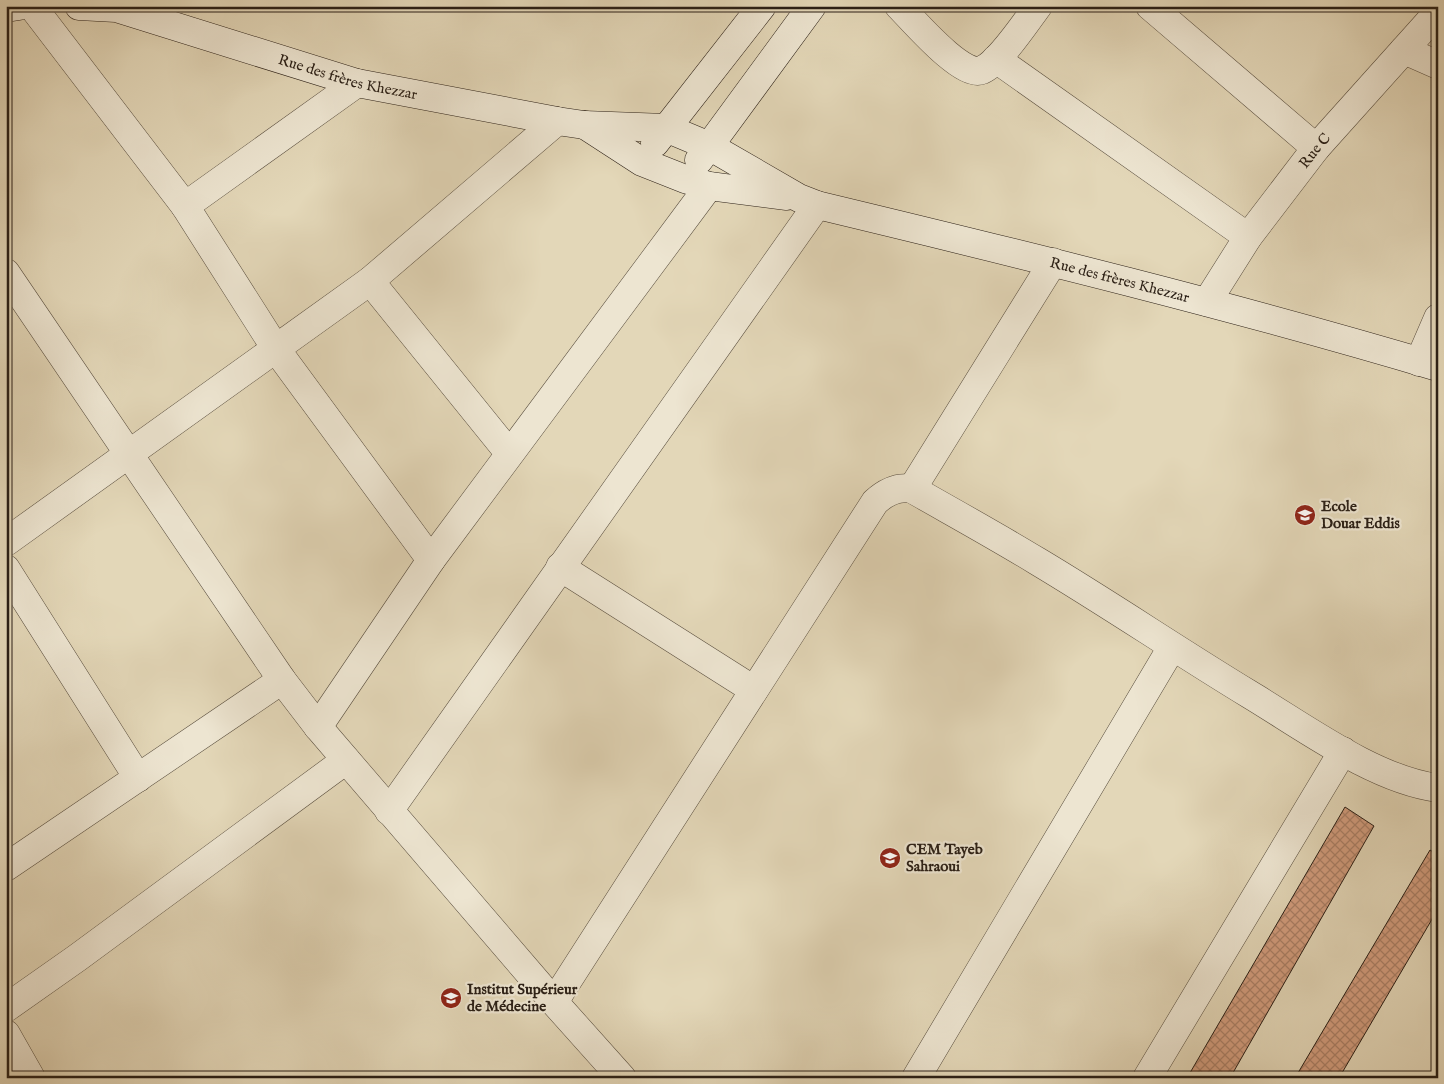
<svg xmlns="http://www.w3.org/2000/svg" width="1444" height="1084" viewBox="0 0 1444 1084" font-family="'IM FELL English',serif">
<style>
.building{fill:url(#building-cross-hatch);stroke:#2a1f16}
.lines{fill:none;stroke-linecap:round;stroke-linejoin:round}
.minor-casing{stroke:#584d3e;stroke-width:29}
.tertiary-casing{stroke:#584d3e;stroke-width:29}
.secondary-casing{stroke:#2a1f16;stroke-width:29}
.minor{stroke:#ede5d1;stroke-width:28}
.tertiary{stroke:#ede5d1;stroke-width:28}
.secondary{stroke:#ede5d1;stroke-width:28}
.labels{text-anchor:middle;dominant-baseline:central;stroke-width:4.5;stroke-linejoin:round;paint-order:stroke}
.street-label{font-size:15px;fill:#2a1f16;stroke:#ede5d1}
.poi-label{font-size:15px;font-weight:bold;fill:#2a1f16;stroke:#ede5d1;text-anchor:start}
</style>
<defs>
<pattern id="building-cross-hatch" width="8" height="8" patternUnits="userSpaceOnUse" patternTransform="scale(1.25)"><rect width="8" height="8" fill="#d19c7d"/><path d="M0 0l8 8M0 8l8-8" fill="none" stroke="#aa7f65"/></pattern>
</defs>
<rect width="100%" height="100%" fill="#e3d7b8"/>
<filter id="stains"><feTurbulence type="fractalNoise" baseFrequency=".004" numOctaves="4"/><feColorMatrix values="0 0 0 0 .2 0 0 0 0 .09 0 0 0 0 .02 0 0 0 .5 -.17"/></filter>
<radialGradient id="worn" r=".72"><stop offset=".6" stop-color="#630" stop-opacity="0"/><stop offset="1" stop-color="#630" stop-opacity=".3"/></radialGradient>
<!-- building -->
<path class="building" d="M1345 807 1374 826 1230 1078H1187Z
M1430 850 1438 855V909L1339 1078H1295Z"/>
<g class="lines">
<!-- minor casing -->
<g class="minor-casing">
<g id="minor">
<path d="M32 6 185 206 276 349 431 560"/>
<path d="M899 6C913 20 963 79 982 70 999 63 1026 22 1038 6"/>
<path d="M1150 6 1316 148"/>
<path d="M1404 50 1438 65"/>
<path d="M996 59 1248 237"/>
<path d="M185 206 357 83"/>
<path d="M370 281 509 453"/>
<path id="s1" d="M1207 302 1248 237 1316 148 1438 12"/>
<path d="M1419 362 1438 318"/>
<path d="M912 489 1053 262"/>
<path d="M6 542 370 281 557 121"/>
<path d="M560 567 754 690"/>
<path d="M6 569 138 778"/>
<path d="M318 727 431 560 709 186"/>
<path d="M389 811 817 205"/>
<path d="M6 867 282 680"/>
<path d="M554 1002 875 502C886 492 898 486 912 489 954 513 996 536 1037 561 1109 604 1178 651 1249 694 1304 727 1375 780 1438 788"/>
<path d="M6 1008 77 958 346 760"/>
<path d="M6 1034 31 1078"/>
<path d="M916 1078 1172 647"/>
<path d="M1147 1078 1343 751"/>
</g>
</g>
<!-- tertiary casing -->
<g class="tertiary-casing">
<path id="tertiary" d="M6 273 282 680 318 727 554 1002 622 1078"/>
</g>
<!-- secondary casing -->
<g class="secondary-casing">
<g id="secondary">
<path id="s2" d="M79 6 116 8 357 83 557 121 584 125 666 128 709 146 799 198 817 205C1025 255 1233 306 1438 367"/>
<path d="M6 8 19 6"/>
<path d="M585 125 642 162 685 179 709 186 787 196"/>
<path d="M655 143 762 6"/>
<path d="M699 160 812 6"/>
</g>
</g>
<!-- minor -->
<use href="#minor" class="minor"/>
<!-- tertiary -->
<use href="#tertiary" class="tertiary"/>
<!-- secondary -->
<use href="#secondary" class="secondary"/>
</g>
<!-- icons -->
<defs>
<g id="school-disc" transform="scale(1.125)"><circle r="9.5" fill="#8f2418" stroke="#ede5d1"/><path d="M0-5L7-2L0 1L-7-2ZM-4 1L0 2.5L4 1V4Q0 6-4 4Z" fill="#fff"/></g>
<g id="university-disc" transform="scale(1.125)"><circle r="9.5" fill="#8f2418" stroke="#ede5d1"/><path d="M0-5L7-2L0 1L-7-2ZM-4 1L0 2.5L4 1V4Q0 6-4 4Z" fill="#fff"/></g>
</defs>
<g fill-rule="evenodd">
<use href="#school-disc" x="1305" y="515"/>
<use href="#school-disc" x="890" y="858"/>
<use href="#university-disc" x="451" y="998"/>
</g>
<g class="labels">
<!-- street labels -->
<g class="street-label">
<text stroke="none"><textPath href="#s2" startOffset="279">Rue des frères Khezzar</textPath></text>
<text stroke="none"><textPath href="#s1" startOffset="186">Rue C</textPath></text>
<text stroke="none"><textPath href="#s2" startOffset="1084">Rue des frères Khezzar</textPath></text>
</g>
<!-- poi labels -->
<g class="poi-label">
<text x="1321" y="506">Ecole<tspan x="1321" dy="17">Douar Eddis</tspan></text>
<text x="906" y="849">CEM Tayeb<tspan x="906" dy="17">Sahraoui</tspan></text>
<text x="467" y="989">Institut Supérieur<tspan x="467" dy="17">de Médecine</tspan></text>
</g>
</g>
<!-- margin -->
<rect width="1444" height="1084" fill="none" stroke="#e3d7b8" stroke-width="25"/>
<rect x="8" y="8" width="1429" height="1069" fill="none" stroke="#2a1f16" stroke-width="2.5"/>
<rect x="12" y="12" width="1419" height="1059" fill="none" stroke="#2a1f16"/>
<rect width="100%" height="100%" filter="url(#stains)"/>
<rect width="100%" height="100%" fill="url(#worn)"/>
</svg>
